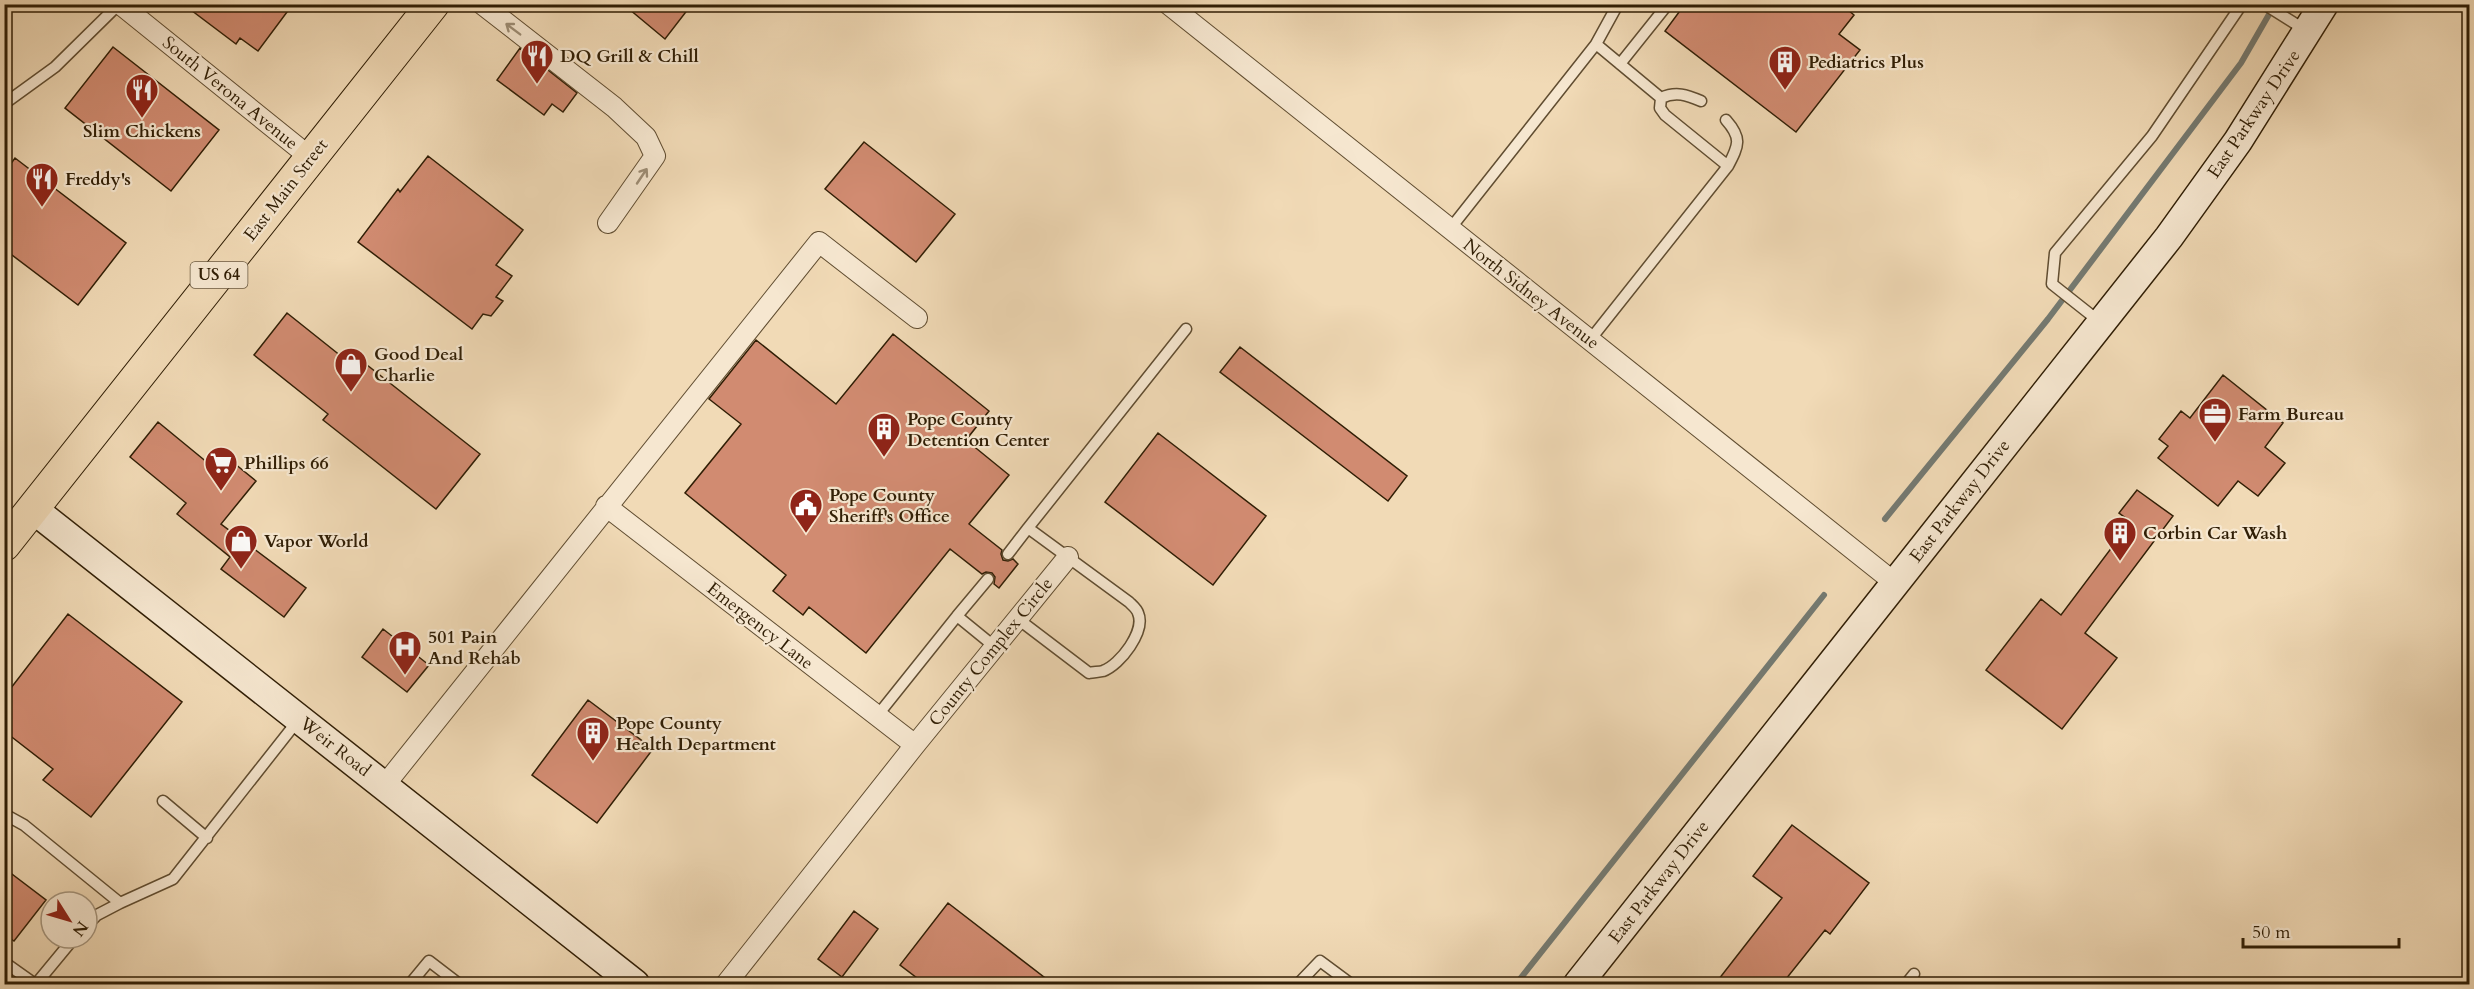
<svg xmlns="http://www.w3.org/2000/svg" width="2474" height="989" viewBox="0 0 2474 989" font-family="Cardo,serif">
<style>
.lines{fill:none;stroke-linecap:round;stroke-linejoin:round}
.stream{stroke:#747a72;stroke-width:6}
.building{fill:#d18b71;stroke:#301e05;stroke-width:1.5}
.service-casing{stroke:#604d31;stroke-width:13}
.minor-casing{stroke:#604d31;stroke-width:22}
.secondary-casing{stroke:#301e05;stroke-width:31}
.primary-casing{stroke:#301e05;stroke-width:34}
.service{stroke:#f6e7d0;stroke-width:10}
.minor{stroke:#f6e7d0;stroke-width:20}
.secondary{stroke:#f6e7d0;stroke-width:28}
.primary{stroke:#f1dab6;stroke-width:32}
.oneway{stroke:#9d8d75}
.labels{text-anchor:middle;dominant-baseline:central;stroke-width:4.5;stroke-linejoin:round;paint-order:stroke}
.shield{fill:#f6e7d0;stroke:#6b5a42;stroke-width:1.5}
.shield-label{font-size:16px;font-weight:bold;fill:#301e05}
.poi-label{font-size:18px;font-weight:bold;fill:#301e05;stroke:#f6e7d0;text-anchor:start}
.street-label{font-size:18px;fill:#301e05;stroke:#f6e7d0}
</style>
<rect width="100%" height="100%" fill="#f1dab6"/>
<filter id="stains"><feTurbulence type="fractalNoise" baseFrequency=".00333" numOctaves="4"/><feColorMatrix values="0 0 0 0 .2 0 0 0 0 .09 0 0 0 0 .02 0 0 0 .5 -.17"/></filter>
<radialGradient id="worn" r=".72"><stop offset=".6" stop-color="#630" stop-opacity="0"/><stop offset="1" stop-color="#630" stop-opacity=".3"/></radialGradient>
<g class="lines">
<!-- stream -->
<path class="stream" d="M1885 519 2048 319 2241 63 2275 4
M1516 984 1824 595"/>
</g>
<!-- building -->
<path class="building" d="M183 4H236L245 11 250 4H293L258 51 240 38 236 44Z
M623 4H692L665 39Z
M1685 4H1841L1854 15 1839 34 1860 50 1796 132 1665 31Z
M113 47 219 130 171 191 65 108Z
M520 48 577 93 563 112 552 104 544 115 497 80Z
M864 142 955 214 916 262 825 189Z
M428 156 523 230 496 265 512 276 496 297 503 301 491 316 483 314 472 329 358 242 398 189 400 192Z
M15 158 126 243 78 305 4 249V173Z
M287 313 361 372 367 365 480 454 436 509 323 420 328 414 254 355Z
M893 334 989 411 966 440 1009 475 969 524 1002 550 1001 554 1003 560 1008 561 1013 559 1018 564 999 588 994 584 995 577 992 573 986 572 982 574 950 549 866 653 809 607 803 615 773 591 786 575 685 493 741 424 709 399 756 340 836 404Z
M1240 347 1407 476 1388 501 1220 372Z
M2223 375 2283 423 2265 447 2285 463 2258 496 2238 481 2218 506 2158 458 2168 446 2159 439 2181 411 2190 418Z
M158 422 214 468 224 455 256 481 221 524 306 588 284 617 221 569 230 557 177 514 186 503 130 457Z
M1158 433 1266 516 1213 585 1105 502Z
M2137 490 2173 516 2085 633 2117 658 2062 729 1986 670 2041 599 2061 615 2131 522 2119 513Z
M68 614 182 702 91 817 43 780 53 769 4 731V697Z
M383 629 429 665 407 692 362 657Z
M588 700 653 749 597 823 532 775Z
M1792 825 1869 883 1830 934 1825 930 1782 984H1715L1782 898 1753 876Z
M4 868 46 900 14 941 4 934Z
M948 903 1053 984H925L900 965Z
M854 911 878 929 842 977 818 959Z"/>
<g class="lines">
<!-- service casing -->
<g class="service-casing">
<path id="service" d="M2264 4 2307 31
M1596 44 1618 4
M1620 64 1668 4
M1661 98 1660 108 1665 115 1728 166
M4 104 55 67 119 4
M1450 229 1596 44 1661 98C1676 91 1687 95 1701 101
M2100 322 2052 284 2055 253 2152 136 2242 4
M1590 340 1728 166C1739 145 1742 138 1726 120
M1008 554 1028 528
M988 579 957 616 995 647
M1018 619 1089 673C1093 672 1099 672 1103 671 1120 665 1146 631 1138 613 1137 609 1132 605 1129 602L1028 528 1186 329
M877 716 957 616
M163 801 207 838
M4 814 24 825 120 903
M87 925 97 915 120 903 173 879 299 719
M4 962 35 984
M36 984 74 938
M410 984 429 961 459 984
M1298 984 1320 961 1351 984
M1906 984 1914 974"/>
</g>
<!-- minor casing -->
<g class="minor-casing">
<path id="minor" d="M120 4 311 158
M482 4 614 107 646 137 655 156 608 223
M1168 4 1895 583
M606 506 915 745
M384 786 819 242 917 318
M726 984 915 745 1068 557"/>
</g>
<!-- secondary casing -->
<g class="secondary-casing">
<path id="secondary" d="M33 509 635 984
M1578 984 2169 237 2238 141 2324 4"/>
</g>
<!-- primary casing -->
<g class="primary-casing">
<path id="primary" d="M4 545 433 4"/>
</g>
<!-- service -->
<use href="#service" class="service"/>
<!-- minor -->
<use href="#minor" class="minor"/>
<!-- secondary -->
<use href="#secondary" class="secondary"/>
<!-- primary -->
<use href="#primary" class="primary"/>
</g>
<!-- one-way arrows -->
<defs><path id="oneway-shaft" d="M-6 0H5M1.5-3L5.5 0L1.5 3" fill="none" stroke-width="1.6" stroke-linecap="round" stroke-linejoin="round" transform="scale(1.5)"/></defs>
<g class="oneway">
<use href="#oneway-shaft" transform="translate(513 29) rotate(-143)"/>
<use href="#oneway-shaft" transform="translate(642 176) rotate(-56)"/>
</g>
<!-- icons -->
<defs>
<g id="restaurant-pin" transform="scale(1.725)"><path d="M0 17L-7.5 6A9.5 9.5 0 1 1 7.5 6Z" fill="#8f2418" stroke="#f6e7d0"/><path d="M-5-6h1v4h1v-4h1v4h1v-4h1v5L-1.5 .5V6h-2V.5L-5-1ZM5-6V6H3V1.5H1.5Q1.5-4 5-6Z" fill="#fff"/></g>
<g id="building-pin" transform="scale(1.725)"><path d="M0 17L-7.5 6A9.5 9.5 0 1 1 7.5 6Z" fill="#8f2418" stroke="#f6e7d0"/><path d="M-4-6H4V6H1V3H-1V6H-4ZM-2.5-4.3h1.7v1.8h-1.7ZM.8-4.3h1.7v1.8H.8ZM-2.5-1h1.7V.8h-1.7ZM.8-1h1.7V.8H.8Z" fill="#fff"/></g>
<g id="shop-pin" transform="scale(1.725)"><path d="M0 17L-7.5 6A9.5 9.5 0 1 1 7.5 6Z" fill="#8f2418" stroke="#f6e7d0"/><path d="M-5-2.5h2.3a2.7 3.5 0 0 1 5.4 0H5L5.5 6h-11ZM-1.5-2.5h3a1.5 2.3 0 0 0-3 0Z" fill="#fff"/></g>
<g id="office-pin" transform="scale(1.725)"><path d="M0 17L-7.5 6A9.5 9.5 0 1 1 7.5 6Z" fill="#8f2418" stroke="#f6e7d0"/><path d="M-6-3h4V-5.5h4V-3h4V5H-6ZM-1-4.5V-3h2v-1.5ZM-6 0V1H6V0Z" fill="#fff"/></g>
<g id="supermarket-pin" transform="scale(1.725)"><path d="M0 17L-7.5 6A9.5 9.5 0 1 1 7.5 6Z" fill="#8f2418" stroke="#f6e7d0"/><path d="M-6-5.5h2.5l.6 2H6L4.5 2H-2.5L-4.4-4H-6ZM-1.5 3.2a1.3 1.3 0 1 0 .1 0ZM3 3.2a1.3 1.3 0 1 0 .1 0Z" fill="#fff"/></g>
<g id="civic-pin" transform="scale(1.725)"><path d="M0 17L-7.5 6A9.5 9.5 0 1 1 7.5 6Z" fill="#8f2418" stroke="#f6e7d0"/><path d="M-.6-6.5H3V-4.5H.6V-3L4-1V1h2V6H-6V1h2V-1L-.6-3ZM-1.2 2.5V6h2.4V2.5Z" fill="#fff"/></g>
<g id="hospital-pin" transform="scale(1.725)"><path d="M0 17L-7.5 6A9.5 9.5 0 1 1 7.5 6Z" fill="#8f2418" stroke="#f6e7d0"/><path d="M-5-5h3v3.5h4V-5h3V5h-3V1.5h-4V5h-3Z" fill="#fff"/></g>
</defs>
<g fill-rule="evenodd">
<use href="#restaurant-pin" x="537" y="56"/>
<use href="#building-pin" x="1785" y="62"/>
<use href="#restaurant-pin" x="142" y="90"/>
<use href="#restaurant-pin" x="42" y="179"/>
<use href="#shop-pin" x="351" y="364"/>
<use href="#office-pin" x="2215" y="414"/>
<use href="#building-pin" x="884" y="429"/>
<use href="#supermarket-pin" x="221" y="463"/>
<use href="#civic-pin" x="806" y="505"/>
<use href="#building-pin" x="2120" y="533"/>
<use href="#shop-pin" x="241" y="541"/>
<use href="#hospital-pin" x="405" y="647"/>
<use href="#building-pin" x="593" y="733"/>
</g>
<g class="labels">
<!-- shield labels -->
<rect class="shield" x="190.5" y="262" width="57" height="26" rx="4.5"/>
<g class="shield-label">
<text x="219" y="275">US 64</text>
</g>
<!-- poi labels -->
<g class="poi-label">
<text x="560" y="56">DQ Grill &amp; Chill</text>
<text x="1808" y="62">Pediatrics Plus</text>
<text x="142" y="131" text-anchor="middle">Slim Chickens</text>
<text x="65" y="179">Freddy's</text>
<text x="374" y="354">Good Deal<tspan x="374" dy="21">Charlie</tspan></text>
<text x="2238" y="414">Farm Bureau</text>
<text x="907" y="419">Pope County<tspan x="907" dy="21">Detention Center</tspan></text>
<text x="244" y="463">Phillips 66</text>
<text x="829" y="495">Pope County<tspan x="829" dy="21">Sheriff's Office</tspan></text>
<text x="2143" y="533">Corbin Car Wash</text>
<text x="264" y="541">Vapor World</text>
<text x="428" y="637">501 Pain<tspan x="428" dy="21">And Rehab</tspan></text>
<text x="616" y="723">Pope County<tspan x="616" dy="21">Health Department</tspan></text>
</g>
<!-- street labels -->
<g class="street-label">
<text transform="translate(230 93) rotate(39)">South Verona Avenue</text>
<text transform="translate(2254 114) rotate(-56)">East Parkway Drive</text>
<text transform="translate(286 190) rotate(-52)">East Main Street</text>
<text transform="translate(1531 294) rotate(38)">North Sidney Avenue</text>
<text transform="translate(1960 501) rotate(-52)">East Parkway Drive</text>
<text transform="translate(760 626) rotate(38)">Emergency Lane</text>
<text transform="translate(991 652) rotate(-51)">County Complex Circle</text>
<text transform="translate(335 747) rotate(38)">Weir Road</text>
<text transform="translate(1659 882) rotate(-52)">East Parkway Drive</text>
</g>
</g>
<!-- margin -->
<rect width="2474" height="989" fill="none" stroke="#f1dab6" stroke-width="24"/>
<rect x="6" y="6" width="2462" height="977" fill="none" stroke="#301e05" stroke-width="3"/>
<rect x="12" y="12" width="2450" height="965" fill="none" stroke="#301e05" stroke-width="1.5"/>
<!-- north arrow -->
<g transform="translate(69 920) rotate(127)"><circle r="28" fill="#f6e7d0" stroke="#a7977f" stroke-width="1.5"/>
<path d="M0-4.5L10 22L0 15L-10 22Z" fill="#8f2418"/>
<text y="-9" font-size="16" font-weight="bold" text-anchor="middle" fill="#301e05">N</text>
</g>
<!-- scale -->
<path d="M2243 938v9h156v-9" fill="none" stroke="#301e05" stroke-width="3"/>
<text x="2252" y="938" font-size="18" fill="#301e05" stroke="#f6e7d0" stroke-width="4.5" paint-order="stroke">50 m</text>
<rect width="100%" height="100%" filter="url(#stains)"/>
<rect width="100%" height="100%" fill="url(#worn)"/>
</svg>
